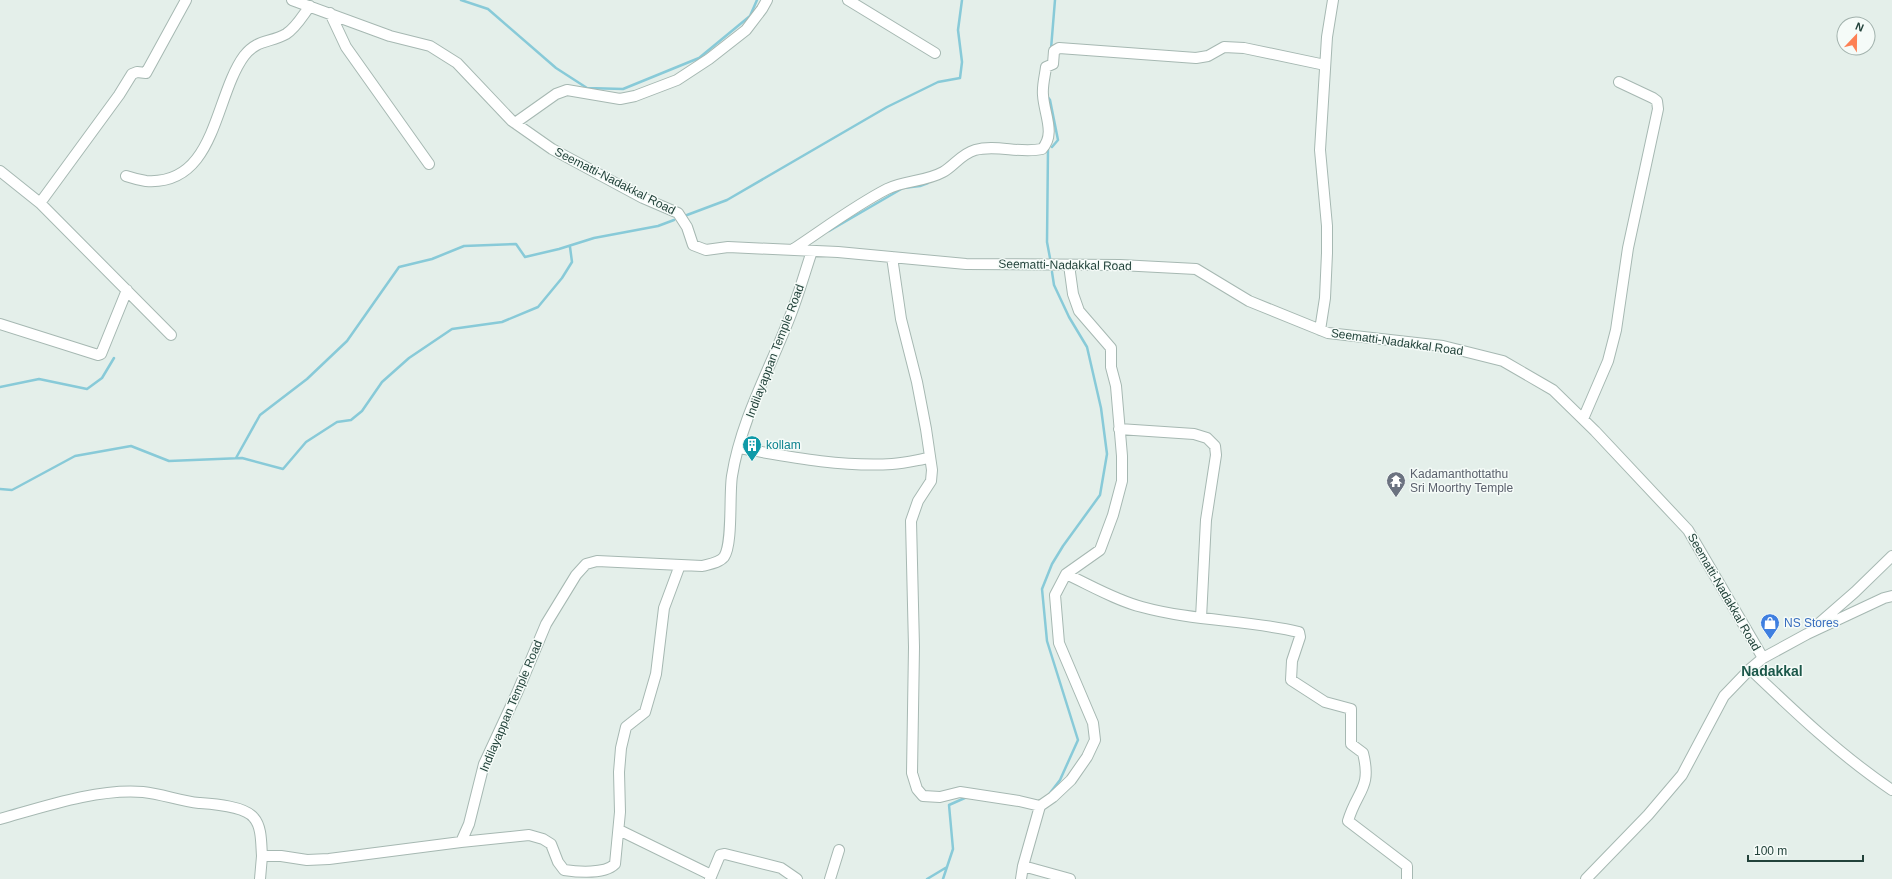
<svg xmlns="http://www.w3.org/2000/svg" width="1892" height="879" viewBox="0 0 1892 879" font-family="Arial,sans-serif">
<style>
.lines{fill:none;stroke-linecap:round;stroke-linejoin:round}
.stream{stroke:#88cad8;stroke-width:2.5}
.minor-casing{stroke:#a6b8b2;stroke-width:12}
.minor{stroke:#fff;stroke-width:10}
.labels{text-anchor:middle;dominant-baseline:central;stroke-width:3;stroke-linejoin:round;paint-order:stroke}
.street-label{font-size:12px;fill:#22423a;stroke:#f5fbf8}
.culture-label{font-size:12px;fill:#0d838f;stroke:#f5fbf8;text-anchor:start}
.worship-label{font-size:12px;fill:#5b616d;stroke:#f5fbf8;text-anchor:start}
.shop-label{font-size:12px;fill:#366cbe;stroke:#f5fbf8;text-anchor:start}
.quarter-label{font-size:14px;font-weight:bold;fill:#1b5749;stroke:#f5fbf8}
</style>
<rect width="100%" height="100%" fill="#e4efea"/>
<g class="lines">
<!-- stream -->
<path class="stream" d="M461 0 488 9 556 68 587 88 623 89 699 58 750 16 757 0
M1051 49 1055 0
M1047 96 1050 100 1058 140 1052 147
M1048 149 1047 242 1050 258
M687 215 727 200 887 107 938 82 960 78 962 62 958 30 962 0
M829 231 903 188 920 186 928 183
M0 387 39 379 87 389 102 378 114 358
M236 458 260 415 307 379 347 341 399 267 432 259 464 246 516 244 525 257 559 249 594 238 658 226 674 220
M0 489 12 490 75 456 131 446 169 461 242 458 283 469 306 442 337 422 351 420 362 411 382 382 409 358 452 329 502 322 538 307 562 278 572 262 570 247
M1050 793 1060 780 1078 740 1047 641 1042 589 1052 564 1063 546 1100 495 1107 454 1101 408 1087 347 1069 317 1054 285 1052 272
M927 879 947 867
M943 879 953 849 949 805 967 797"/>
<!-- minor casing -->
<g class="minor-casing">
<path id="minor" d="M292 0 390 36 430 46 457 63 512 121 552 149 643 198 678 213 687 227 693 245 706 250 728 247 838 252 966 264 1120 265 1196 269 1249 301 1328 333 1443 346 1503 361 1553 390 1595 431 1688 530 1763 658
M848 0 935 53
M330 13 346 47 429 164
M515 123 556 94 567 90 620 99 635 96 677 80 709 59 746 30 762 9 767 0
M0 171 40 203 119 95 132 74 137 72 146 73 186 0
M126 176C132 178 140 180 146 181 216 186 214 97 244 56 257 39 270 43 286 34 296 28 303 15 310 6
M40 203 171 335
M792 250C824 229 854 206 887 189 905 180 925 182 943 172 954 166 961 154 975 150 996 144 1020 154 1042 149 1056 134 1044 114 1043 95 1042 86 1045 76 1046 67L1053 64 1054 51 1059 48 1196 58 1208 56 1224 47 1244 48 1325 65
M892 257 901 319 917 382 926 429 932 470 931 481 918 501 911 521 914 647 912 773 917 789 923 796 940 797 960 792 1019 801 1040 806
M0 324 98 355 101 354 127 290
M1320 330 1325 298 1327 253V226L1320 150 1327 37 1333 0
M1583 419 1608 361 1616 330 1628 248 1658 109 1657 101 1653 98 1619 82
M1119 429 1194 434 1207 438 1215 446 1216 455 1206 520 1201 618
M739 448C790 457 841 467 892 464 905 463 917 460 929 458
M1066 574C1090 585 1115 600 1142 607 1193 621 1248 620 1299 632L1300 637 1292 661 1291 680 1325 702 1351 709V744L1363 753C1372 789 1357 790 1348 821L1407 866V879
M1816 626 1855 592 1892 556
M1750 669C1795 712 1840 755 1892 790
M0 819C43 807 98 788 143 792 162 794 180 801 199 803 213 804 245 806 254 818 262 827 261 844 262 856H281L307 860 329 859 461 842 469 824 484 764 517 693 546 624 576 575 586 564 597 561 702 566C709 564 719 563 724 557 733 544 729 494 732 476 741 419 771 367 791 314 799 293 805 272 812 251
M619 830 711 875
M461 842 529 835 543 839 551 844 558 862 564 870C578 872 605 874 615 864L620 812 619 772 621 748 626 727 645 712 656 674 664 608 680 565
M1023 866 1070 879
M260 879 262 856
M710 879 720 855 725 854 781 868 797 879
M830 879 839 850
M1021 879 1023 866 1040 806 1053 797 1071 780 1087 757 1095 740 1093 723 1059 643 1055 595 1066 574 1100 550 1113 515 1122 481V456L1116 386 1111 367V348L1079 311 1073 294 1069 265
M1586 879 1648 815 1682 775 1724 696 1750 669 1763 658 1807 634 1884 598 1892 596"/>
</g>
<!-- minor -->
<use href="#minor" class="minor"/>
</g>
<!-- icons -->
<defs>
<g id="building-pin" transform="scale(1)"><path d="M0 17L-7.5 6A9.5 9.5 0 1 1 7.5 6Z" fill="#0f9aa8" stroke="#f5fbf8"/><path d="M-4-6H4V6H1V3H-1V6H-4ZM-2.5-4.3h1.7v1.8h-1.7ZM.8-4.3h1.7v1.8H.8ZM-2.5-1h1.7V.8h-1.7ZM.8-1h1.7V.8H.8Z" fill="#fff"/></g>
<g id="temple-pin" transform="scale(1)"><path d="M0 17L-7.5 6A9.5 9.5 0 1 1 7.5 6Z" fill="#6b7280" stroke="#f5fbf8"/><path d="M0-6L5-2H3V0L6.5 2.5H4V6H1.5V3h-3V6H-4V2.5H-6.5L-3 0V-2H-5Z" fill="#fff"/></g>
<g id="shop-pin" transform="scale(1)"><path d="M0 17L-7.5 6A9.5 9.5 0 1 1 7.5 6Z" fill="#3f7fe0" stroke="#f5fbf8"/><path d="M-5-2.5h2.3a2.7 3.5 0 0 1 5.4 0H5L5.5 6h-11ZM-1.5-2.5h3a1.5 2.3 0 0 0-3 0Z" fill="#fff"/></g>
</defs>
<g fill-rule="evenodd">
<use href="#building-pin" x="752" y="445"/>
<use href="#temple-pin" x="1396" y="481"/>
<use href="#shop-pin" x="1770" y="623"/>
</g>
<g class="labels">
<!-- street labels -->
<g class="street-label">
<text transform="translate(615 181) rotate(27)">Seematti-Nadakkal Road</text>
<text transform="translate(1065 265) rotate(1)">Seematti-Nadakkal Road</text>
<text transform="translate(1397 342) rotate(8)">Seematti-Nadakkal Road</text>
<text transform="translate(775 351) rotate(-69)">Indilayappan Temple Road</text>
<text transform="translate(1724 592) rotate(60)">Seematti-Nadakkal Road</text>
<text transform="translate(511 706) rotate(-67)">Indilayappan Temple Road</text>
</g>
<!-- culture labels -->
<g class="culture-label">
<text x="766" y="445">kollam</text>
</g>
<!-- worship labels -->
<g class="worship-label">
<text x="1410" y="474">Kadamanthottathu<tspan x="1410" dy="14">Sri Moorthy Temple</tspan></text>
</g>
<!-- shop labels -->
<g class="shop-label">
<text x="1784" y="623">NS Stores</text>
</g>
<!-- quarter labels -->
<g class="quarter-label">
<text x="1772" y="671">Nadakkal</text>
</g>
</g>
<!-- north arrow -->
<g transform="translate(1856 36) rotate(22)"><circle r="19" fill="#f5fbf8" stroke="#a1b1ac"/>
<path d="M0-3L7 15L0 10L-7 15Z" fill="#fd8054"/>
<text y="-6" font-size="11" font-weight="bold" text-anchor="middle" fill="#22423a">N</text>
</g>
<!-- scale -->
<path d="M1748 855v6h115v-6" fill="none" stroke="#22423a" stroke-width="2"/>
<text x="1754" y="855" font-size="12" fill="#22423a" stroke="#f5fbf8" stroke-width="3" paint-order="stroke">100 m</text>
</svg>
